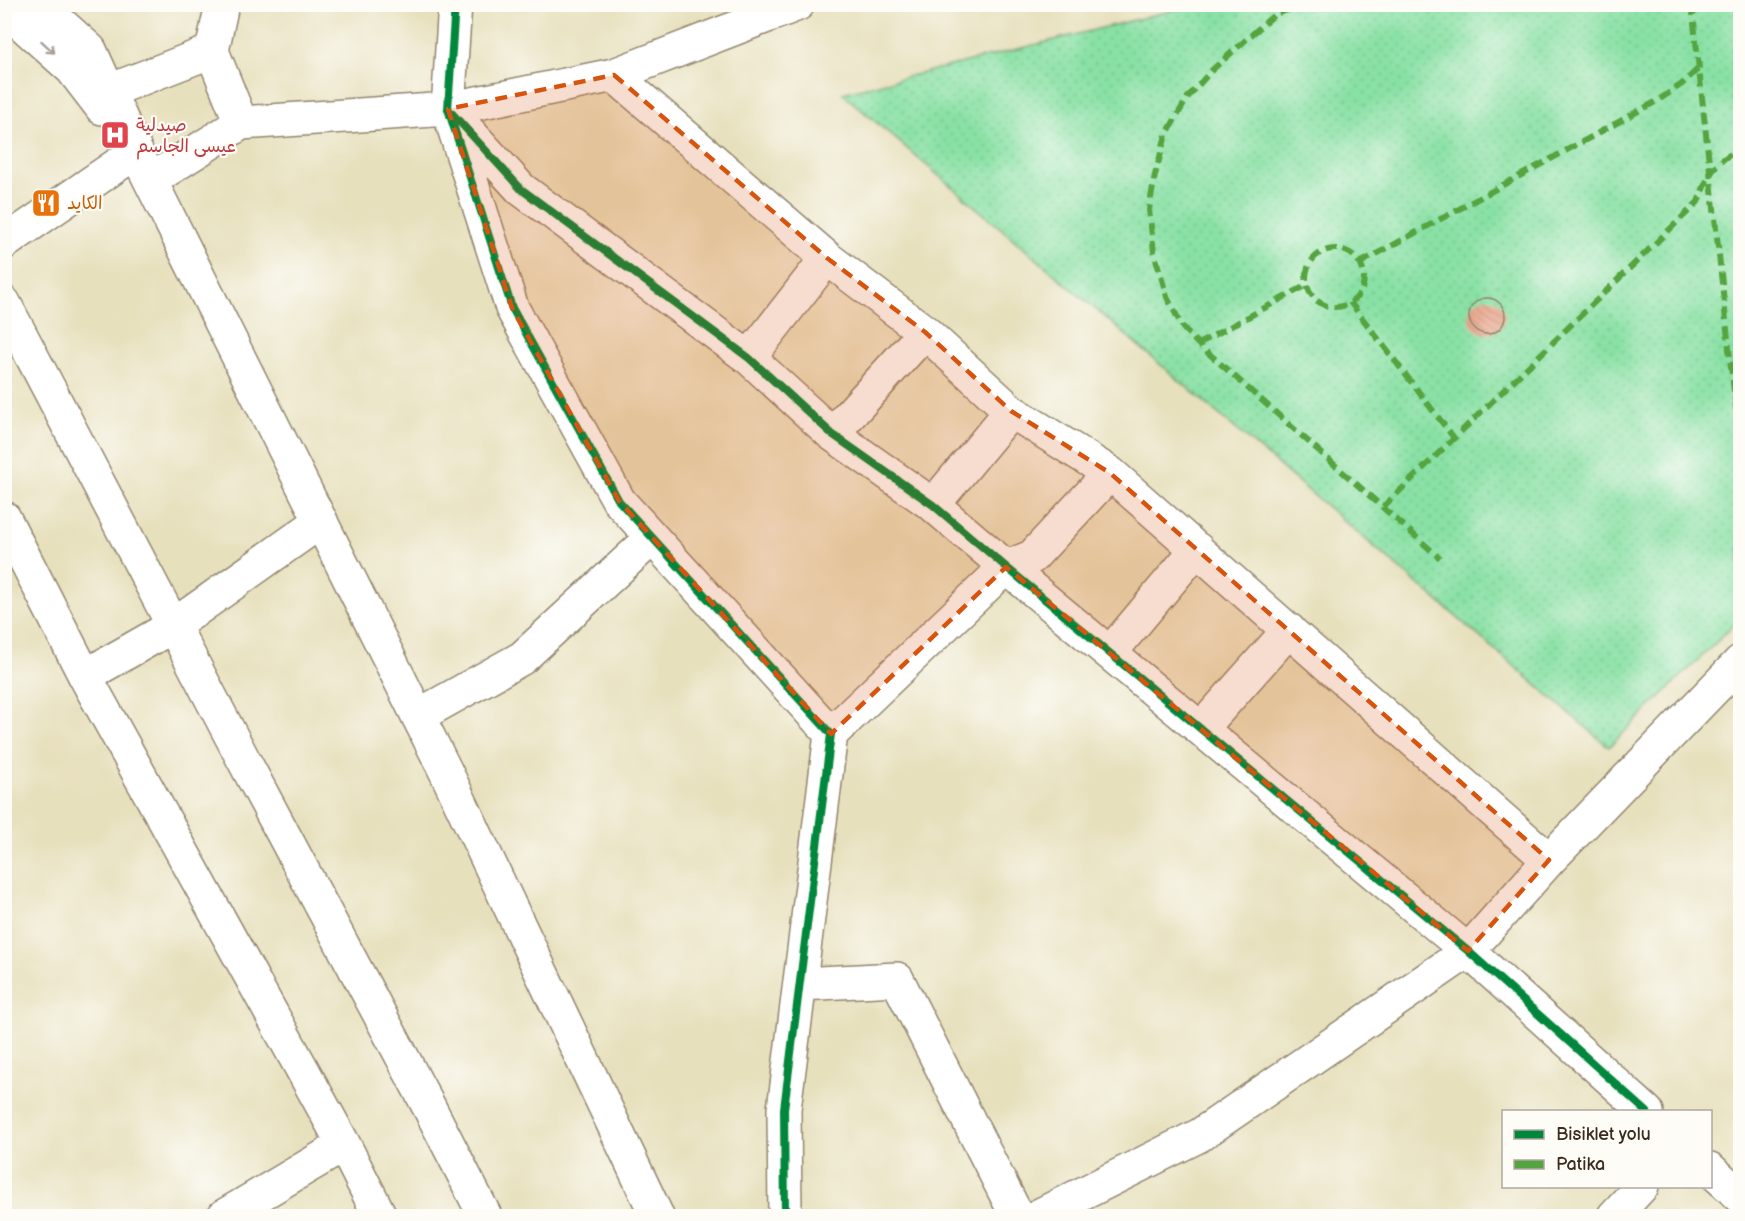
<svg xmlns="http://www.w3.org/2000/svg" width="1745" height="1221" viewBox="0 0 1745 1221" font-family="'Balsamiq Sans','Playpen Sans Arabic',sans-serif">
<style>
.park{fill:url(#park-dots);stroke:#628662;stroke-width:1.5}
.building{fill:url(#building-back-hatch)}
.lines{fill:none;stroke-linecap:round;stroke-linejoin:round}
.minor-casing{stroke:#91856e;stroke-width:36}
.major-casing{stroke:#91856e;stroke-width:36}
.minor{stroke:#fff;stroke-width:33}
.major{stroke:#fff;stroke-width:33}
.quiet{stroke:#54a441;stroke-width:6;stroke-dasharray:12 6;stroke-linecap:butt}
.cycleway-casing{stroke:#fdfcf7;stroke-width:11}
.cycleway{stroke:#00873e;stroke-width:8}
.oneway{stroke:#a79f9a}
.marked{fill:#d7540e;fill-opacity:0.2;stroke:#d7540e;stroke-width:4.5;stroke-dasharray:12 8;stroke-linejoin:round}
.labels{text-anchor:middle;dominant-baseline:central;stroke-width:4.5;stroke-linejoin:round;paint-order:stroke}
.health-label{font-size:18px;fill:#be3a42;stroke:#fdfcf7;text-anchor:start}
.food-label{font-size:18px;fill:#c56008;stroke:#fdfcf7;text-anchor:start}
</style>
<defs>
<pattern id="park-dots" width="8" height="8" patternUnits="userSpaceOnUse" patternTransform="scale(1.5)"><rect width="8" height="8" fill="#89e1a5"/><path d="M2 2h.1M6 6h.1" fill="none" stroke="#77c18e" stroke-width="1.8" stroke-linecap="round"/></pattern>
<pattern id="building-back-hatch" width="6" height="6" patternUnits="userSpaceOnUse" patternTransform="scale(1.5)"><rect width="6" height="6" fill="#e9a48a"/><path d="M-1 5l2 2M0 0l6 6M5-1l2 2" fill="none" stroke="#be8670"/></pattern>
</defs>
<rect width="100%" height="100%" fill="#fdfcf7"/>
<filter id="ink" filterUnits="userSpaceOnUse"><feTurbulence type="fractalNoise" baseFrequency=".0167" numOctaves="2"/><feDisplacementMap in="SourceGraphic" scale="12" xChannelSelector="R" yChannelSelector="G"/><feConvolveMatrix kernelMatrix="1 2 1 2 8 2 1 2 1" color-interpolation-filters="sRGB"/></filter>
<filter id="wash" filterUnits="userSpaceOnUse"><feTurbulence type="fractalNoise" baseFrequency=".008" numOctaves="4" result="noise"/><feDisplacementMap in="SourceGraphic" scale="24" xChannelSelector="R" yChannelSelector="G"/><feGaussianBlur stdDeviation="1.35" result="paint"/><feColorMatrix in="noise" values="0 0 0 0 0 0 0 0 0 0 0 0 0 0 0 0 0 1.4 0 .05"/><feComposite in="paint" operator="in"/></filter>
<g filter="url(#wash)">
<rect width="100%" height="100%" fill="#e7e0bd"/>
<!-- park -->
<path class="park" d="M1198 4 1740 5V619L1609 747 842 93Z"/>
<g id="blocks">
<!-- building -->
<path class="building" d="M1469 316a18 18 0 1 1 36 0a18 18 0 1 1-36 0Z"/>
</g>
</g>
<g filter="url(#ink)">
<use href="#blocks" fill-opacity="0" stroke="#91856e" stroke-width="1.5"/>
<g class="lines">
<!-- minor casing -->
<g class="minor-casing">
<path id="minor" d="M222 4 212 51 241 123
M455 4 448 109 512 308 619 501 831 734 784 1109 785 1216
M614 75 827 258 925 332 1011 411 1110 473 1549 860
M109 91 212 51
M448 109 521 189 749 358 832 434 933 505 1006 567 1468 951 1647 1112
M151 180 241 123 448 109 614 75 798 4
M4 243 136 152
M4 303 241 755 429 1107 485 1216
M749 358 827 258
M832 434 925 332
M933 505 1011 411
M4 518 85 676 344 1145 380 1216
M1110 653 1197 549
M85 676 173 626 321 521
M418 716 522 658 652 538
M1201 729 1289 630
M831 734 1006 567 1032 557 1110 473
M800 984 897 979 1017 1216
M1710 1169 1740 1196
M224 1216 344 1145
M1038 1216 1200 1135 1468 951 1549 860 1740 662
M1614 1216 1642 1186"/>
</g>
<!-- major casing -->
<g class="major-casing">
<path id="major" d="M39 4 90 50 136 152 446 772 657 1216
M4 8 72 69 102 108"/>
</g>
<!-- minor -->
<use href="#minor" class="minor"/>
<!-- major -->
<use href="#major" class="major"/>
<!-- quiet -->
<path class="quiet" d="M1307 4 1275 14 1212 70 1188 97 1166 135 1155 175 1149 210 1154 252 1167 297 1183 328 1198 344 1440 558
M1692 4 1731 367 1740 440
M1306 278a29 29 0 1 1 58 0a29 29 0 1 1-58 0Z
M1360 263 1657 101 1682 84 1699 68
M1350 302 1454 438
M1198 344 1307 285
M1383 507 1698 202C1707 178 1715 159 1740 150"/>
<!-- cycleway casing -->
<g class="cycleway-casing">
<path id="cycleway" d="M455 4 448 109 512 308 619 501 831 734 784 1109 785 1216
M448 109 521 189 749 358 832 434 933 505 1006 567 1468 951 1647 1112"/>
</g>
<!-- cycleway -->
<use href="#cycleway" class="cycleway"/>
</g>
<!-- one-way arrows -->
<defs><path id="oneway-shaft" d="M-6 0H5M1.5-3L5.5 0L1.5 3" fill="none" stroke-width="1.6" stroke-linecap="round" stroke-linejoin="round" transform="scale(1.5)"/></defs>
<use class="oneway" href="#oneway-shaft" transform="translate(48 47) rotate(42)"/>
</g>
<!-- marked area -->
<path class="marked" d="M614 75 827 258 925 332 1011 411 1110 473 1549 860 1468 951 1006 567 831 734 619 501 512 308 448 109Z"/>
<!-- icons -->
<defs>
<g id="hospital-square" transform="scale(1.5)"><rect x="-9" y="-9" width="18" height="18" rx="4" fill="#e0444e" stroke="#fdfcf7"/><path d="M-5-5h3v3.5h4V-5h3V5h-3V1.5h-4V5h-3Z" fill="#fff"/></g>
<g id="restaurant-square" transform="scale(1.5)"><rect x="-9" y="-9" width="18" height="18" rx="4" fill="#e8710a" stroke="#fdfcf7"/><path d="M-5-6h1v4h1v-4h1v4h1v-4h1v5L-1.5 .5V6h-2V.5L-5-1ZM5-6V6H3V1.5H1.5Q1.5-4 5-6Z" fill="#fff"/></g>
</defs>
<g fill-rule="evenodd">
<use href="#hospital-square" x="115" y="135"/>
<use href="#restaurant-square" x="46" y="203"/>
</g>
<g class="labels">
<!-- health labels -->
<g class="health-label">
<text x="136" y="125">صيدلية<tspan x="136" dy="21">عيسى الجاسم</tspan></text>
</g>
<!-- food labels -->
<g class="food-label">
<text x="67" y="203">الكايد</text>
</g>
</g>
<!-- margin -->
<rect width="1745" height="1221" fill="none" stroke="#fdfcf7" stroke-width="24"/>
<!-- legend -->
<rect x="1502" y="1110" width="210" height="78" fill="#fdfcf7" stroke="#afa8a0" stroke-width="1.5"/>
<rect x="1514" y="1130" width="30" height="9" fill="#00873e" stroke="#afa8a0" stroke-width="1.5"/>
<text x="1556" y="1140" font-size="18" fill="#3b2a1e">Bisiklet yolu</text>
<rect x="1514" y="1160" width="30" height="9" fill="#54a441" stroke="#afa8a0" stroke-width="1.5"/>
<text x="1556" y="1170" font-size="18" fill="#3b2a1e">Patika</text>
</svg>
